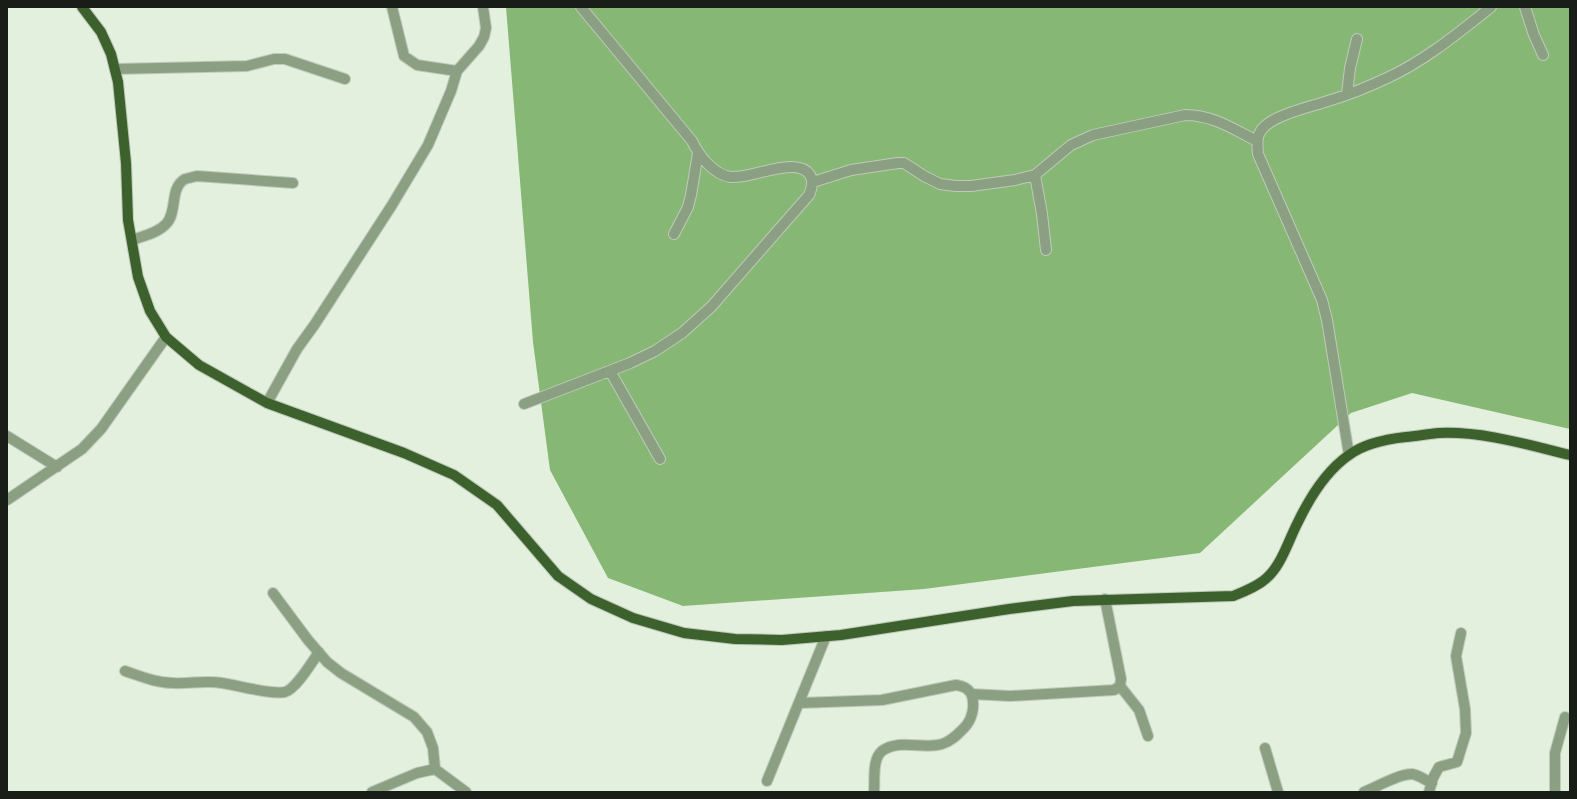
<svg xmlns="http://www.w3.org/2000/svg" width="1577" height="799" viewBox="0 0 1577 799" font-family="'Noto Sans',sans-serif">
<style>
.forest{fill:#87b774}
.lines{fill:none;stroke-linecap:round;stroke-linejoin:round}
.minor-casing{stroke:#bfcaba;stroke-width:12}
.major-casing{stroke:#bfcaba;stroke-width:12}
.minor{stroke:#8ba083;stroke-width:10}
.major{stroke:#3d612d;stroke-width:10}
</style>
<rect width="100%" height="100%" fill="#e3f0de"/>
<!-- forest -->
<path class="forest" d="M506 7H1570V429L1412 393 1351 413 1200 553 924 589 683 606 608 578 550 470 533 342Z"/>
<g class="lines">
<!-- minor casing -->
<g class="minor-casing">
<path id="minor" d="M392 7 404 56 417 65 457 71
M1525 7 1534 35 1543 55
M115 69 247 66 274 59H285L345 79
M1347 94 1350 68 1357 39
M1035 175 1042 214 1046 250
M813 182 851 170 898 163H904L924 176 940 184 956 186H971L1015 180 1035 175 1071 145 1093 135 1185 115C1213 115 1233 129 1257 141
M674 234 688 207 691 195 698 153
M132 240C143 236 158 233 166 224 178 212 169 188 185 179 189 178 193 177 197 176L293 183
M610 371 660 459
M267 403 297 349 315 324 392 205 428 145 451 91 457 71 479 46 484 37 486 28 483 7
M524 404 630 363 655 351 682 333 711 307 809 195C812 188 814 181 810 175 797 155 752 179 731 177 714 175 699 156 692 141L581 7
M7 436 57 467
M1349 455 1327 320 1322 300 1258 154C1257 143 1256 134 1265 126 1278 114 1310 107 1328 101 1348 95 1368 87 1387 78 1426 60 1458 33 1491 7
M7 500 82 449 101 429 166 337
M273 593 308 640 327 662 341 673 414 717 427 732 433 748 435 769
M125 671C140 676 156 683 173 683 189 684 205 680 222 683 237 685 271 695 285 692 296 689 312 662 319 652
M1120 686 1139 710 1148 736
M971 694 1010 696 1114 690 1120 686 1121 679 1105 599
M800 703 882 700 956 685C963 686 969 688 972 696 975 707 972 720 964 728 958 734 952 741 942 744 924 750 899 738 882 751 872 759 875 780 874 792
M1265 748 1278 792
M767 781 826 636
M372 792 417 773 435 769 466 792
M1364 792C1377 787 1398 774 1412 774 1419 775 1425 780 1432 783
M1429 792 1433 778 1439 767 1457 762 1466 733 1465 709 1456 656 1461 633
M1555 792V753L1565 717"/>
</g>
<!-- major casing -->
<g class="major-casing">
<path id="major" d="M82 7 101 32 111 54 118 82 126 163 128 220 138 277 150 311 166 337 199 365 267 403 404 453 454 475 497 505 558 576 591 599 633 618 684 633 735 639 782 640 841 635 1009 609 1073 601 1233 596C1243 592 1254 588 1263 581 1281 568 1288 541 1298 522 1310 497 1326 471 1349 455 1365 443 1387 439 1406 437 1417 436 1428 434 1439 433 1483 431 1528 445 1570 455"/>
</g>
<!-- minor -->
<use href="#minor" class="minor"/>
<!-- major -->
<use href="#major" class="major"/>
</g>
<!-- border -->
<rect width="1577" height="799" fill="none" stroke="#191d17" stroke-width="16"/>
</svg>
